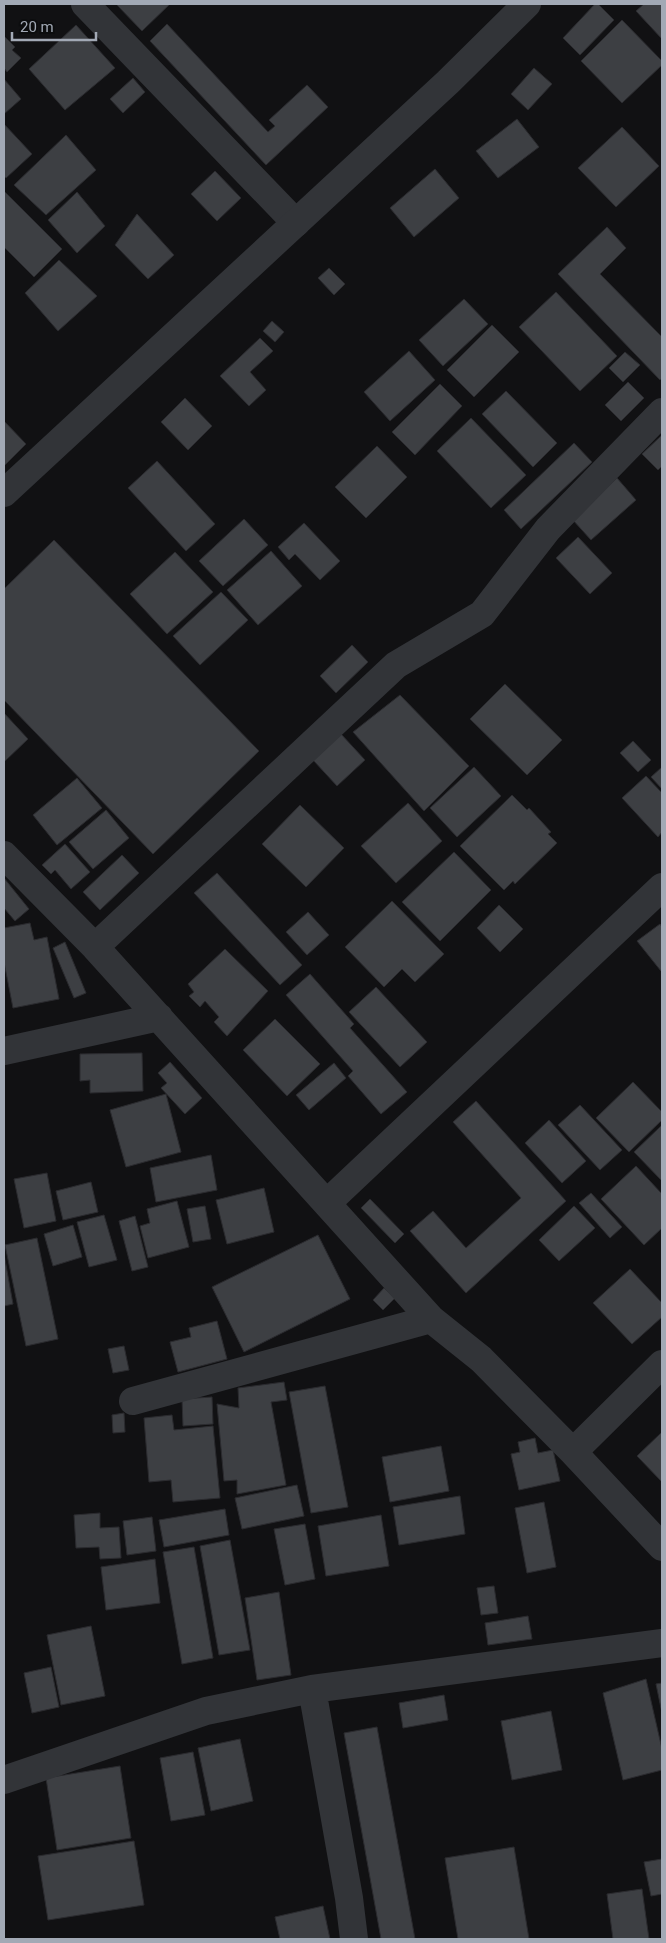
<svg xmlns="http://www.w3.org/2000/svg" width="666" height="1943" viewBox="0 0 666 1943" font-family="Roboto,sans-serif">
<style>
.building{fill:#3d3f43;stroke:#2b2b2f}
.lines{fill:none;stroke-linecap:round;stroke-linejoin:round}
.minor{stroke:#323438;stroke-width:28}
.tertiary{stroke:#323438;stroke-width:28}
</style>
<rect width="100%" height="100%" fill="#111113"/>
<!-- building -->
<path class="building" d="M116 4H170L142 31Z
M595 4H598L614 20 580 55 563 38Z
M644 4H662V39L636 11Z
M622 20 662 61V65L622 103 581 61Z
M167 24 268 132 275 126 269 120 307 85 328 107 266 165 150 41Z
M76 25 115 68 65 110 29 69Z
M4 36 15 47 12 50 21 58 7 72 4 68Z
M534 68 552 84 528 110 511 94Z
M133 78 145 92 123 113 110 99Z
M4 79 21 99 4 114Z
M517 119 539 147 498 178 476 151Z
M4 124 32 154 6 178 4 176Z
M622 127 659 166 616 207 578 168Z
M66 135 96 170 46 215 14 185Z
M435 169 459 198 414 237 390 208Z
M215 171 241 198 217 221 191 194Z
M4 191 62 249 34 277 4 247Z
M77 192 105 226 77 253 48 220Z
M137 214 174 255 148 279 115 245Z
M607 227 626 248 600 274 662 337V378L660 380 558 274Z
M59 260 97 296 58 331 25 293Z
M329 268 345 284 334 295 318 278Z
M556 292 617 356 580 391 519 327Z
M464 299 488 324 443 366 419 340Z
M272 321 284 332 275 342 263 331Z
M492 325 519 352 474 397 447 370Z
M260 338 273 351 250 372 266 390 249 406 220 376Z
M409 351 435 380 390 421 364 392Z
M625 352 640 365 623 382 609 368Z
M628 382 644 398 621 421 605 405Z
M440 384 462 406 415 455 392 432Z
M506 391 557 443 533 467 482 414Z
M185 398 212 426 188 450 161 422Z
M471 418 526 475 491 508 437 451Z
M4 421 26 444 4 466Z
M662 435V466L658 470 642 454Z
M574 443 592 462 521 529 504 510Z
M377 446 407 477 366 518 335 487Z
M157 461 215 524 186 551 128 488Z
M617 478 636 500 591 540 572 519Z
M244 519 268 545 223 586 199 561Z
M304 523 340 561 320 580 295 554 289 560 278 547Z
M578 537 612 573 590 594 556 558Z
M54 540 259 751 153 854 4 700V589Z
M271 551 302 586 258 625 227 590Z
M175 552 213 592 167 634 130 594Z
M221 592 248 620 200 665 173 636Z
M352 645 368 662 336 693 320 676Z
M505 684 562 740 527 775 470 719Z
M400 695 469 766 424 811 353 732Z
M4 713 28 739 4 762Z
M341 734 365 760 337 786 313 760Z
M633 741 651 760 638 772 620 753Z
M474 767 501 796 457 837 430 808Z
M662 767V789L651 777Z
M646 776 662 793V832L658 837 622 798Z
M77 778 102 808 57 845 33 815Z
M512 795 527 810 529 808 551 832 548 834 557 843 515 884 513 881 504 890 460 846Z
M408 803 442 841 396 883 361 846Z
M300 805 344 848 306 887 262 844Z
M106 810 129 838 93 869 69 842Z
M65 844 90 872 71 889 55 870 51 874 42 865Z
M454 852 491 890 440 941 402 902Z
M122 855 139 873 100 910 83 892Z
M217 873 302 965 280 985 194 893Z
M4 878 29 909 15 921 4 908Z
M392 901 444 954 415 982 402 969 384 987 345 947Z
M499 905 523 929 500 952 477 928Z
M308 912 329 935 307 955 286 932Z
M30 923 34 940 47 937 59 999 13 1008 4 962V928Z
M660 924 662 927V970L661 971 637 941Z
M65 942 86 993 74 998 53 948Z
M225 949 268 991 227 1036 214 1022 219 1017 205 1001 200 1007 189 996 194 992 188 984Z
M310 974 354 1024 350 1028 407 1092 381 1114 348 1076 353 1071 286 995Z
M376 987 427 1042 400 1067 349 1012Z
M275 1019 320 1064 287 1096 243 1050Z
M142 1053 143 1091 90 1093V1080L80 1081V1054Z
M170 1062 202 1098 185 1114 161 1088 167 1083 158 1073Z
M334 1063 346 1078 309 1110 296 1095Z
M633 1082 662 1112V1120L629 1152 596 1118Z
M166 1094 181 1152 126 1167 110 1110Z
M476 1101 566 1201 466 1293 410 1231 433 1211 466 1248 521 1198 453 1122Z
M580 1105 622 1150 600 1170 558 1125Z
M549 1120 586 1161 562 1183 525 1143Z
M662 1125V1181L634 1152Z
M211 1155 217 1190 156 1202 150 1168Z
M636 1166 662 1194V1228L644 1245 601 1199Z
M47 1173 56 1221 24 1228 14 1179Z
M91 1182 98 1212 63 1220 56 1191Z
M264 1188 274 1232 227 1244 216 1200Z
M591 1193 622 1227 610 1238 579 1203Z
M370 1199 404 1234 395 1243 361 1208Z
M177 1201 189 1247 148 1258 140 1226 150 1223 147 1209Z
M205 1206 211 1239 193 1242 187 1209Z
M574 1206 595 1228 559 1261 539 1240Z
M104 1215 117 1260 89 1267 77 1222Z
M135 1216 148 1267 132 1271 119 1221Z
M73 1225 82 1257 53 1266 44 1234Z
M318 1235 350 1299 244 1352 212 1287Z
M37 1238 58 1339 26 1346 5 1245Z
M4 1254 13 1304 4 1306Z
M630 1269 662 1303V1317L632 1344 593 1303Z
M384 1288 395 1298 383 1310 373 1300Z
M217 1321 227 1359 178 1372 170 1342 191 1337 189 1328Z
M124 1346 129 1370 113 1373 108 1349Z
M284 1382 287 1400 271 1402 286 1485 237 1494V1480L224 1481 217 1404 239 1408 238 1388Z
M325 1386 348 1507 311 1513 289 1392Z
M212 1397 213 1424 183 1426 182 1399Z
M124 1413 125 1432 113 1433 112 1415Z
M172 1415 174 1430 213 1426 220 1498 173 1502 171 1480 149 1482 144 1418Z
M662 1432V1482L637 1456Z
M535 1438 538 1453 553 1450 560 1481 519 1490 511 1454 520 1452 518 1442Z
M441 1446 449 1491 390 1502 382 1457Z
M297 1485 304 1516 242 1529 235 1498Z
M460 1496 465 1534 399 1545 393 1507Z
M544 1502 556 1567 527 1573 515 1508Z
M225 1509 229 1535 164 1547 159 1520Z
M100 1513V1528L119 1527 121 1558 100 1559 99 1547 76 1548 74 1515Z
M381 1515 389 1566 326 1576 318 1526Z
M152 1517 156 1551 127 1555 123 1521Z
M305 1524 315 1579 285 1585 274 1529Z
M230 1540 250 1650 219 1655 200 1546Z
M194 1547 213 1658 182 1664 163 1552Z
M155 1559 160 1603 106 1610 101 1567Z
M494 1586 498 1613 481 1615 477 1588Z
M279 1592 291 1675 257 1680 245 1598Z
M528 1616 532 1639 488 1645 485 1623Z
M91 1626 105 1696 61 1705 47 1635Z
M51 1667 59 1707 32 1713 24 1673Z
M646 1679 662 1749V1770L623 1780 603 1693Z
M662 1683V1713L656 1684Z
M444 1695 448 1720 403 1728 399 1703Z
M551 1711 562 1770 512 1780 501 1721Z
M377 1727 415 1939H381L344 1733Z
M240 1739 253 1801 211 1811 198 1748Z
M193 1752 205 1815 171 1821 160 1758Z
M120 1766 131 1838 57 1850 46 1778Z
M134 1841 144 1905 48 1920 38 1856Z
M514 1847 529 1939H458L445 1858Z
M662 1859V1894L651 1896 644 1862Z
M642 1889 649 1939H613L607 1894Z
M323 1906 330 1939H280L275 1917Z"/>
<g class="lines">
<!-- minor -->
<path class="minor" d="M85 4 296 223
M4 855 95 947 431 1319 481 1359 573 1452 662 1547
M95 947 396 665 482 614 548 529 662 412
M4 1051 159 1017
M327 1203 662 887
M133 1401 431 1319
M573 1452 662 1364
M312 1689 349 1898 354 1939
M4 1780 206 1711 312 1689 662 1643"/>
<!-- tertiary -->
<path class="tertiary" d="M4 493 448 82 527 4"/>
</g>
<!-- border -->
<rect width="666" height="1943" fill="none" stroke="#a2a9b5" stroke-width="10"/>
<!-- scale -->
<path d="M12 32v8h84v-8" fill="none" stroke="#a2a9b5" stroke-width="2.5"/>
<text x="20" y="32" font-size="15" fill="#a2a9b5" stroke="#0c0d0e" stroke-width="4" paint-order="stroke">20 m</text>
</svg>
